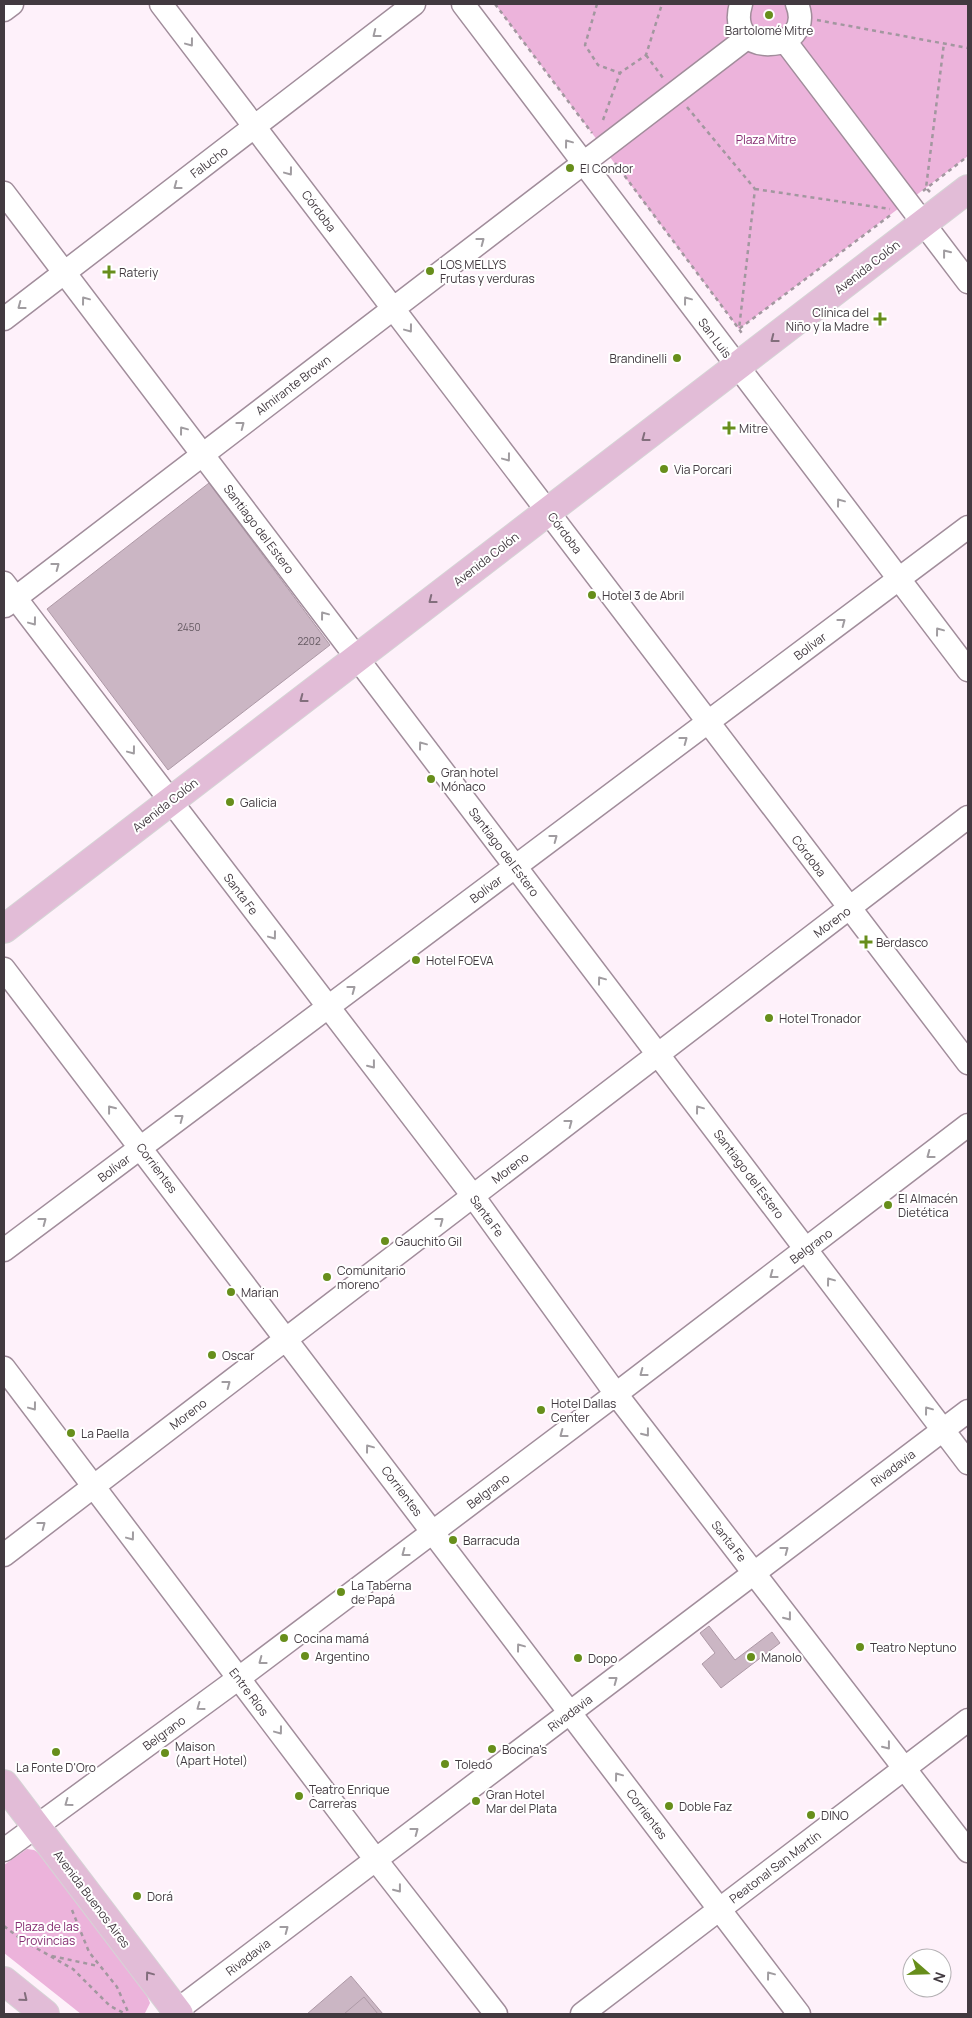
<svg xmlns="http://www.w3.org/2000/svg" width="972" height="2018" viewBox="0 0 972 2018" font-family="Manrope,sans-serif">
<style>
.green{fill:#ecb3db}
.building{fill:#cbb6c4;stroke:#ad99a6}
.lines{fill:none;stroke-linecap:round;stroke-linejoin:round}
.minor-casing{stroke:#a18d9b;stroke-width:25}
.major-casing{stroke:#d5d4d5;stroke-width:30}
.path{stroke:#a2979f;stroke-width:2.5;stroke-dasharray:4 4;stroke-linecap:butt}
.minor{stroke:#fff;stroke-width:22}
.major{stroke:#e2bcd7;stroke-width:28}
.oneway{stroke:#a09ca0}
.oneway2{stroke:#826e7c}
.poi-dot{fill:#678e1b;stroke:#fff;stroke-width:2}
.labels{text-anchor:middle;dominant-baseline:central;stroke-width:4;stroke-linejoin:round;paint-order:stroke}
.number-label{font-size:10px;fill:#645961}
.poi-label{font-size:12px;fill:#423a40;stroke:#fff;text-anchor:start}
.park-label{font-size:12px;fill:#862f73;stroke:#fff}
.street-label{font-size:12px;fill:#423a40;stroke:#fff}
</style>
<rect width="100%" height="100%" fill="#fef1fa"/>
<!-- green -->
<path class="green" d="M495 4H968V156L739 329Z
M27 1849 34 1850 39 1853 146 1993 150 2003 145 2013 81 2014 4 1953V1865Z"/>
<!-- building -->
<path class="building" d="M209 483 330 645 168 770 47 609Z
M709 1626 735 1660 772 1632 780 1643 721 1688 702 1664 715 1653 700 1633Z
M351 1976 383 2014H307Z
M364 1997 378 2014H344Z"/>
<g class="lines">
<!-- minor casing -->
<g class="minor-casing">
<path id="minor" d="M161 4 968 1063
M463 4 968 670
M741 4C724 61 817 54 797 4
M4 10 12 4
M785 41 968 282
M4 193 968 1463
M4 319 414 4
M4 583 473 1196 616 1394 968 1851
M5 606 748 37
M4 969 799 2014
M4 1250 968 527
M4 1368 376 1860 496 2014
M4 1555 968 817
M4 1850 239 1678 616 1394 968 1125
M172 2014 968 1411
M582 2014 968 1720"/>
</g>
<!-- major casing -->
<g class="major-casing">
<path id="major" d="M4 929 968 189
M4 1784 179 2014
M4 1981 45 2014"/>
</g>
<!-- path -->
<path class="path" d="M495 4 592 133
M597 4 585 45 598 65 620 73 646 55 662 4
M817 20 968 48
M646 55 663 78
M687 107 755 189 739 329 743 335
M603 120 620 73
M615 163 739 329 892 214
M755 189 890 209
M923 191 968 156
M930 192 926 188 944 43
M72 1910 89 1952 117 1987 129 2014
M4 1926 22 1940 73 1969 110 2006 126 2014
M52 1956 98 1966"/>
<!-- minor -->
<use href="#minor" class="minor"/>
<!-- major -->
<use href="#major" class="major"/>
</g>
<!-- one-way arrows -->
<defs><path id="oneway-chevron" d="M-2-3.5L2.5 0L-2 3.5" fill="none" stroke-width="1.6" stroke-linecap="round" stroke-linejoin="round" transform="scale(1.25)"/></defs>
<g class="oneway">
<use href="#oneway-chevron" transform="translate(376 34) rotate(142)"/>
<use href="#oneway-chevron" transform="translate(190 43) rotate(53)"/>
<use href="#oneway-chevron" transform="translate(568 143) rotate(-127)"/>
<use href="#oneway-chevron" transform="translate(289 172) rotate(53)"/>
<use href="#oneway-chevron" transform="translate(177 186) rotate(143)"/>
<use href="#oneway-chevron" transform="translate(481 241) rotate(-37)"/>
<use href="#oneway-chevron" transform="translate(946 253) rotate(-128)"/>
<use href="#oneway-chevron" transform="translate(85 300) rotate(-127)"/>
<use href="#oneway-chevron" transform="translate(687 300) rotate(-127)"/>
<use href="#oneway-chevron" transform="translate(21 306) rotate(143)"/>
<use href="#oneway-chevron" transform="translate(409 329) rotate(53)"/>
<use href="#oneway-chevron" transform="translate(241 425) rotate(-37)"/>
<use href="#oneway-chevron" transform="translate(183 430) rotate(-127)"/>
<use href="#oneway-chevron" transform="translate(507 458) rotate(53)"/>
<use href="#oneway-chevron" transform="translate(840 502) rotate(-127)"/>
<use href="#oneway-chevron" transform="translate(56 566) rotate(-37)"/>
<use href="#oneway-chevron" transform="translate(324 615) rotate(-127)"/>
<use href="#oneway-chevron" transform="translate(33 622) rotate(53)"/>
<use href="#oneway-chevron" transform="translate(842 622) rotate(-37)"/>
<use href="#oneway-chevron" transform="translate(939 631) rotate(-127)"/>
<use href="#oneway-chevron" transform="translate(684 740) rotate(-37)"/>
<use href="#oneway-chevron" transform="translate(422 745) rotate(-127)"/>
<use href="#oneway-chevron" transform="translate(132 751) rotate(53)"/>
<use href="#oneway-chevron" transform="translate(554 838) rotate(-37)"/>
<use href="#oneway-chevron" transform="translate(273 936) rotate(53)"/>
<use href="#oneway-chevron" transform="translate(601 980) rotate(-127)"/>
<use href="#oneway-chevron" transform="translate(352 989) rotate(-37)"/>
<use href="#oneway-chevron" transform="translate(372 1065) rotate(52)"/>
<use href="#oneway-chevron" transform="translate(111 1109) rotate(-128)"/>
<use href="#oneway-chevron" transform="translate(699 1109) rotate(-127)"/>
<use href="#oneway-chevron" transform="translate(180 1118) rotate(-37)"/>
<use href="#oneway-chevron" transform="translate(569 1123) rotate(-37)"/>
<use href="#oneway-chevron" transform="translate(930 1155) rotate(143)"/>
<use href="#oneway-chevron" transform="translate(43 1221) rotate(-37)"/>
<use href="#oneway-chevron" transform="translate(440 1221) rotate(-37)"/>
<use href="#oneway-chevron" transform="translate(773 1275) rotate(143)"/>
<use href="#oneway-chevron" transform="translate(830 1281) rotate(-127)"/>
<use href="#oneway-chevron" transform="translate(643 1373) rotate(143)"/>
<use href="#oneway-chevron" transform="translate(227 1384) rotate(-37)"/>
<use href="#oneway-chevron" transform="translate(33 1407) rotate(53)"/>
<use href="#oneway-chevron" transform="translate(928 1410) rotate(-127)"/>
<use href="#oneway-chevron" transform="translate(646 1433) rotate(52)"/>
<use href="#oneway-chevron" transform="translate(563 1434) rotate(143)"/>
<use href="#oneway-chevron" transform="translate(369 1448) rotate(-127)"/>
<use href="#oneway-chevron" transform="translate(42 1525) rotate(-37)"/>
<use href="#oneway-chevron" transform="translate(131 1537) rotate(53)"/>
<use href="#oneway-chevron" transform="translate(785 1550) rotate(-37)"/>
<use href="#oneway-chevron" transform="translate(405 1553) rotate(143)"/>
<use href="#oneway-chevron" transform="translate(788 1617) rotate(52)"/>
<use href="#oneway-chevron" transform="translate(520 1647) rotate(-127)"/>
<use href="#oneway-chevron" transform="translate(262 1661) rotate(143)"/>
<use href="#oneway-chevron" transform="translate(614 1680) rotate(-37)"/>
<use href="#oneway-chevron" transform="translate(200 1707) rotate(144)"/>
<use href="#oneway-chevron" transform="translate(279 1731) rotate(53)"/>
<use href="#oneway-chevron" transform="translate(887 1746) rotate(52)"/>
<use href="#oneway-chevron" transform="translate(618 1776) rotate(-127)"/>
<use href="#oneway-chevron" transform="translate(68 1803) rotate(144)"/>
<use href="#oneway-chevron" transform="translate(415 1831) rotate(-37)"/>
<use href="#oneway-chevron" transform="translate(398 1889) rotate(52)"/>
<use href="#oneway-chevron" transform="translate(285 1929) rotate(-37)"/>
<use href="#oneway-chevron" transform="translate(770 1975) rotate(-127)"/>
</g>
<g class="oneway2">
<use href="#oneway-chevron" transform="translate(774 339) rotate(142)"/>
<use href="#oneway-chevron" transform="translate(645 438) rotate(143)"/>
<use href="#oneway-chevron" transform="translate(432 600) rotate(142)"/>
<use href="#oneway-chevron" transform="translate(303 699) rotate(143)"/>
<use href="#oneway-chevron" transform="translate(149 1975) rotate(-127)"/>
<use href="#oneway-chevron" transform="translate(24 1998) rotate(39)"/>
</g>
<!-- markers -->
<g class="poi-dot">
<circle cx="769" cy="15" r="5"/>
<circle cx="570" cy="168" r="5"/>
<circle cx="430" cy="271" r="5"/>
<path d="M106.5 264.5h5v5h5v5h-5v5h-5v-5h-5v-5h5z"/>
<path d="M877.5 311.5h5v5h5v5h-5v5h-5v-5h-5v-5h5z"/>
<circle cx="677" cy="358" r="5"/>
<path d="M726.5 420.5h5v5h5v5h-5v5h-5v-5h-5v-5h5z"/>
<circle cx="664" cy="469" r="5"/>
<circle cx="592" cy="595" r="5"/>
<circle cx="431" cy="779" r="5"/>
<circle cx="230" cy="802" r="5"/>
<path d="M863.5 934.5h5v5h5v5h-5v5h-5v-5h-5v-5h5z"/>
<circle cx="416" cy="960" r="5"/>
<circle cx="769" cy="1018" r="5"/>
<circle cx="888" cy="1205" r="5"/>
<circle cx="385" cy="1241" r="5"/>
<circle cx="327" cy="1277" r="5"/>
<circle cx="231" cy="1292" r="5"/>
<circle cx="212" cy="1355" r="5"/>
<circle cx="541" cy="1410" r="5"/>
<circle cx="71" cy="1433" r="5"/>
<circle cx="453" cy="1540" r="5"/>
<circle cx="341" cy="1592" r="5"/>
<circle cx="284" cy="1638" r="5"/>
<circle cx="860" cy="1647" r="5"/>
<circle cx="305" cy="1656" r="5"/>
<circle cx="751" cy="1657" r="5"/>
<circle cx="578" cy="1658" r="5"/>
<circle cx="492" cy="1749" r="5"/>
<circle cx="56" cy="1752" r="5"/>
<circle cx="165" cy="1753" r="5"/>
<circle cx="445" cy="1764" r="5"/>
<circle cx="299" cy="1796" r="5"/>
<circle cx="476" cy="1801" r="5"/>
<circle cx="669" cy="1806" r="5"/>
<circle cx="811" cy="1815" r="5"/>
<circle cx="137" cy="1896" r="5"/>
</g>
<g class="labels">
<!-- number labels -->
<g class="number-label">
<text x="189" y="627">2450</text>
<text x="309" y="641">2202</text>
</g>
<!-- poi labels -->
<g class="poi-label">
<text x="769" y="30" text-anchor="middle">Bartolomé Mitre</text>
<text x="580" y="168">El Condor</text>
<text x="440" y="264">LOS MELLYS<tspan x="440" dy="14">Frutas y verduras</tspan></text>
<text x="119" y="272">Rateriy</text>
<text x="869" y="312" text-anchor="end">Clínica del<tspan x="869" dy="14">Niño y la Madre</tspan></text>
<text x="667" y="358" text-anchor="end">Brandinelli</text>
<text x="739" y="428">Mitre</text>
<text x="674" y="469">Via Porcari</text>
<text x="602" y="595">Hotel 3 de Abril</text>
<text x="441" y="772">Gran hotel<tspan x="441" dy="14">Mónaco</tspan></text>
<text x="240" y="802">Galicia</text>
<text x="876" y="942">Berdasco</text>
<text x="426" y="960">Hotel FOEVA</text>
<text x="779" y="1018">Hotel Tronador</text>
<text x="898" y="1198">El Almacén<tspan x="898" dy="14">Dietética</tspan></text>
<text x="395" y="1241">Gauchito Gil</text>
<text x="337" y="1270">Comunitario<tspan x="337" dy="14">moreno</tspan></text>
<text x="241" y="1292">Marian</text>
<text x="222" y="1355">Oscar</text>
<text x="551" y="1403">Hotel Dallas<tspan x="551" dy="14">Center</tspan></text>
<text x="81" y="1433">La Paella</text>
<text x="463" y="1540">Barracuda</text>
<text x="351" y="1585">La Taberna<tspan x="351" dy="14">de Papá</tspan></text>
<text x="294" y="1638">Cocina mamá</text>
<text x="870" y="1647">Teatro Neptuno</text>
<text x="315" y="1656">Argentino</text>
<text x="761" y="1657">Manolo</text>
<text x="588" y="1658">Dopo</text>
<text x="175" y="1746">Maison<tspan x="175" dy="14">(Apart Hotel)</tspan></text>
<text x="502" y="1749">Bocina's</text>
<text x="455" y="1764">Toledo</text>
<text x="56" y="1767" text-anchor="middle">La Fonte D'Oro</text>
<text x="309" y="1789">Teatro Enrique<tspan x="309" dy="14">Carreras</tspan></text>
<text x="486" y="1794">Gran Hotel<tspan x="486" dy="14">Mar del Plata</tspan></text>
<text x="679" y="1806">Doble Faz</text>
<text x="821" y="1815">DINO</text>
<text x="147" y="1896">Dorá</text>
</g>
<!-- park labels -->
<g class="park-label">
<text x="766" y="139">Plaza Mitre</text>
<text x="47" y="1926">Plaza de las<tspan x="47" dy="14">Provincias</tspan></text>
</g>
<!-- street labels -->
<g class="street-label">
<text transform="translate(209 162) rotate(-37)">Falucho</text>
<text transform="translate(319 211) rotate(53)">Córdoba</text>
<text transform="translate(867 267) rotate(-38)">Avenida Colón</text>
<text transform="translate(715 338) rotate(53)">San Luis</text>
<text transform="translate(293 385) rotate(-37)">Almirante Brown</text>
<text transform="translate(259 529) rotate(53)">Santiago del Estero</text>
<text transform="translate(565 533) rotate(53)">Córdoba</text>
<text transform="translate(486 559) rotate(-38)">Avenida Colón</text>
<text transform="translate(810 646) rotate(-37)">Bolívar</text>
<text transform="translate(165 805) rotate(-38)">Avenida Colón</text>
<text transform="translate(504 852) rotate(53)">Santiago del Estero</text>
<text transform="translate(809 856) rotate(53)">Córdoba</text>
<text transform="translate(486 889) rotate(-37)">Bolívar</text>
<text transform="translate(241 894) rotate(53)">Santa Fe</text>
<text transform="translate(832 922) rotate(-37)">Moreno</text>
<text transform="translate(114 1168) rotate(-37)">Bolívar</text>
<text transform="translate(157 1168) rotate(53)">Corrientes</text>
<text transform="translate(510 1168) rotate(-37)">Moreno</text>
<text transform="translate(749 1174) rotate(53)">Santiago del Estero</text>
<text transform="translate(487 1216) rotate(54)">Santa Fe</text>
<text transform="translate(811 1246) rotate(-37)">Belgrano</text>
<text transform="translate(188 1414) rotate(-37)">Moreno</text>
<text transform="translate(893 1468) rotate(-37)">Rivadavia</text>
<text transform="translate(402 1491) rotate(53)">Corrientes</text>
<text transform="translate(488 1491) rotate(-37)">Belgrano</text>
<text transform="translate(729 1541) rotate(52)">Santa Fe</text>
<text transform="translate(249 1692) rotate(53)">Entre Ríos</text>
<text transform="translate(570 1713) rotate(-37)">Rivadavia</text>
<text transform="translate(164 1733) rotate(-36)">Belgrano</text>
<text transform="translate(647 1814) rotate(53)">Corrientes</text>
<text transform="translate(775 1867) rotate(-37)">Peatonal San Martín</text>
<text transform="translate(92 1899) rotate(53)">Avenida Buenos Aires</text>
<text transform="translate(248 1957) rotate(-37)">Rivadavia</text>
</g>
</g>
<!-- border -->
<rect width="972" height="2018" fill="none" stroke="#423a40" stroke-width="10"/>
<!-- north arrow -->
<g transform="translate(927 1973) rotate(110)"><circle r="24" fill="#ffffff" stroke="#b3b0b3"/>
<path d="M0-4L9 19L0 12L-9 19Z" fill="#678e1b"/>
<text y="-8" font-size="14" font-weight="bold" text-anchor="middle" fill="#423a40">N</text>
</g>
</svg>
